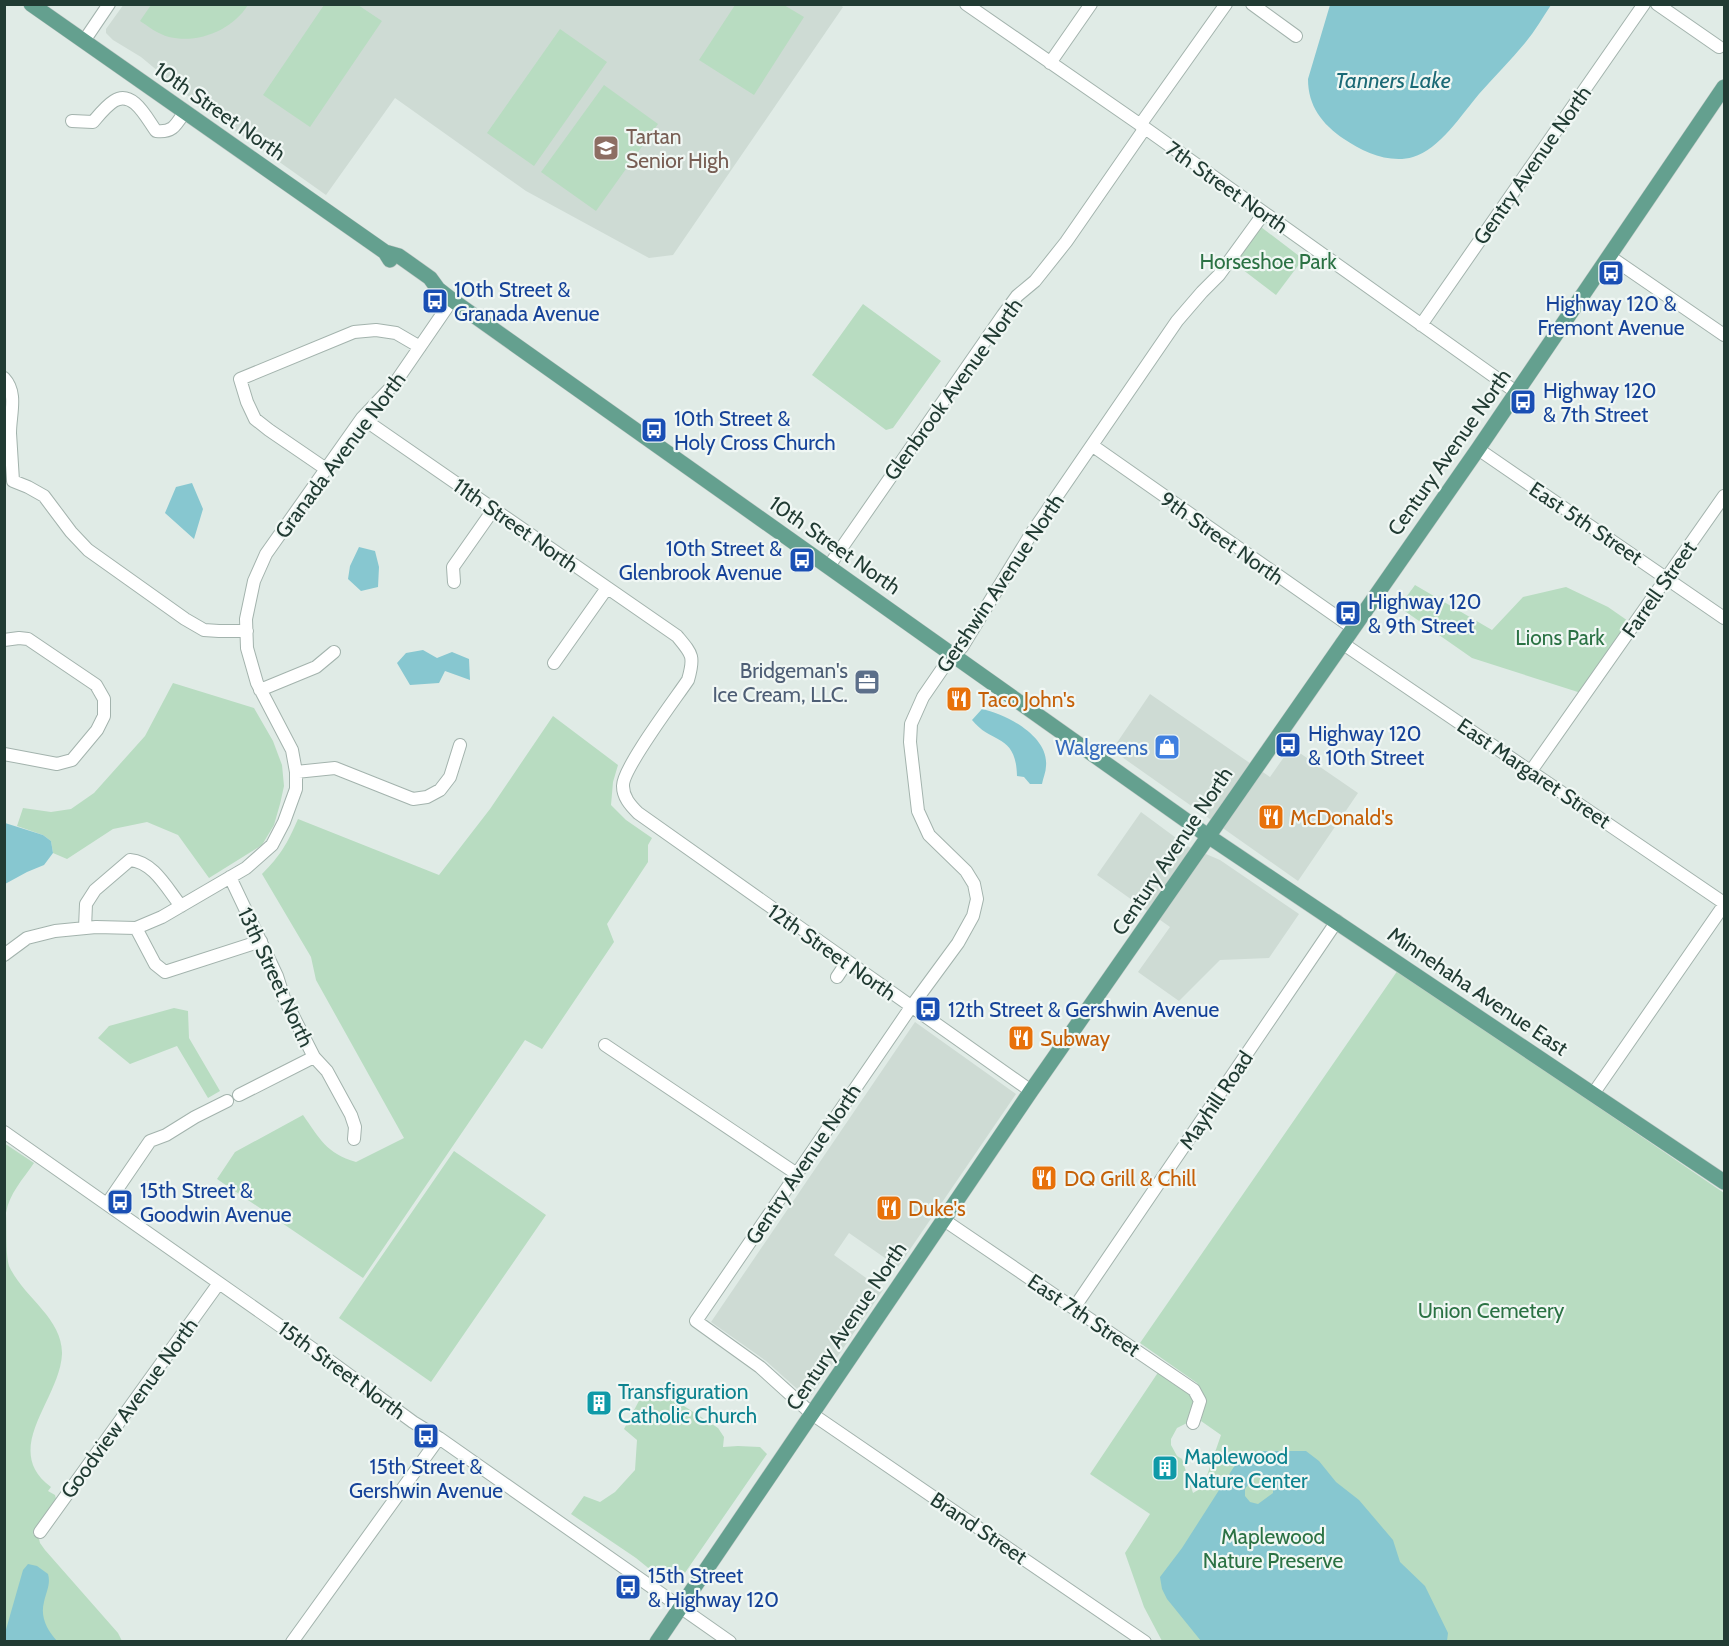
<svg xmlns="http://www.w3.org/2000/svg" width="1729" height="1646" viewBox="0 0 1729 1646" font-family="Cabin,sans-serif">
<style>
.built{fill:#cedbd4}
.green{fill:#b8dcc1}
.water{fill:#87c7d0;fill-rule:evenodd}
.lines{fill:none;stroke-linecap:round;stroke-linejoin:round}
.minor-casing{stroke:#a3b3ad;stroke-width:14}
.major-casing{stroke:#c1c8c6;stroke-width:16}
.minor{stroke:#fff;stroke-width:12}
.major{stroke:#64a08f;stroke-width:15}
.labels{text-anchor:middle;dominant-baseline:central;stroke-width:4.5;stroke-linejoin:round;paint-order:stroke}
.street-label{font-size:21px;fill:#213b33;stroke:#f0f7f4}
.education-label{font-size:21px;fill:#785e54;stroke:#f0f7f4;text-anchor:start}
.park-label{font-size:21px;fill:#2b7244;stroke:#f0f7f4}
.transit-label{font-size:21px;fill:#164399;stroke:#f0f7f4;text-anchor:start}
.service-label{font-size:21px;fill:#4e5e75;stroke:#f0f7f4;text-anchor:end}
.food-label{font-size:21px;fill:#c56008;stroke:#f0f7f4;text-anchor:start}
.shop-label{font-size:21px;fill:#366cbe;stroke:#f0f7f4;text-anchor:end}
.culture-label{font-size:21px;fill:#0d838f;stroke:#f0f7f4;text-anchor:start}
.water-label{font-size:22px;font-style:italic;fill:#1b6a76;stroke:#f0f7f4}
</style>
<rect width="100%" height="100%" fill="#e0ebe6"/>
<!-- built -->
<path class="built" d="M124 4H839L843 7 673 255 649 258 526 191 395 98 326 195 199 105 141 57 113 40 106 33V29Z
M1150 694 1270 777 1291 747 1358 793 1298 881 1112 750Z
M1141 812 1187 846 1220 860 1299 914 1269 958 1220 960 1179 1001 1138 972 1170 927 1097 875Z
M915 1022 1016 1094 898 1267 849 1233 834 1255 883 1290 810 1397 805 1396 766 1361 711 1322Z"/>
<!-- green -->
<path class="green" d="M151 5V4L248 5C232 30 199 44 169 37 158 34 149 27 140 21Z
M324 5H358L382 21 310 127 263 95Z
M735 5H784L804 17 754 95 699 60Z
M560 29 607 62 534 166 487 133Z
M604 85 658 124 596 211 541 172Z
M1261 227 1303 259 1276 295 1234 263Z
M863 304 941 361 893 428 886 430 812 375Z
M1415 585 1492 630 1523 597 1566 587 1608 607 1631 623 1581 693 1472 658 1399 607Z
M173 683 254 708 273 741 282 765 284 786 280 804 274 825 262 845 209 878 178 835 147 822 113 829 67 859 53 853 51 841 43 835 17 826 23 808 51 812 71 809 94 793 145 736Z
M553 716 618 765 613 782 611 805 626 820 652 838 648 845V862L607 924 614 942 542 1049 525 1040 363 1278 217 1179 235 1152 303 1115C320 1139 326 1153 356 1162L404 1138 316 980 311 957 262 874C281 855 287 844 298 819L439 875 490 809Z
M1398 970 1724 1193V1641H1162L1144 1607 1125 1553 1150 1514 1090 1474 1159 1371 1191 1394 1195 1402 1187 1423 1177 1428 1171 1439V1445L1177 1456 1182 1459 1193 1493 1203 1487 1221 1435 1201 1421 1205 1400 1197 1383 1140 1343Z
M174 1008 188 1011 189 1038 220 1091 208 1098 177 1046 130 1064 98 1038 109 1026Z
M4 1143 34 1163C23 1179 9 1194 6 1213 7 1226 5 1258 10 1268 24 1297 63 1319 62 1354 60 1400 0 1449 51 1487L48 1491 55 1495 56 1499 33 1534 39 1539 40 1543 45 1550 118 1633 122 1641H5Z
M454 1151 546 1215 431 1382 339 1318Z
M649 1387 667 1395 718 1428 724 1437 723 1447 738 1446 760 1447 767 1454 680 1580 669 1581 652 1571 636 1558 571 1514 584 1496 600 1502 615 1492 635 1470 637 1440 624 1429 641 1397Z"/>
<!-- water -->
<path class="water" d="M1330 5V4L1551 5C1543 17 1535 31 1525 43 1511 60 1494 77 1479 94 1462 114 1439 150 1413 157 1390 164 1363 152 1344 139 1322 124 1308 106 1308 79Z
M192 483 203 509 194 539 165 513 176 487Z
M359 547 375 551 379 567 378 587 361 591 348 579 350 566Z
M423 650 437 658 452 652 469 659 470 680 445 671 439 683 410 685 397 663 406 653Z
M982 709C1006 714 1049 736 1046 766 1046 772 1043 778 1042 784H1030L1024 777 1017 776C1016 733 992 745 972 720Z
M5 823 43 835 51 841 53 853 44 865 27 872 5 884Z
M1262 1451H1306L1319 1461 1336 1482 1359 1500 1393 1540 1400 1562 1425 1586 1448 1633 1447 1641H1201L1167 1599 1162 1589 1160 1577 1182 1548 1237 1462 1246 1455ZM1255 1475H1267L1273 1484V1493L1258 1504 1250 1502 1245 1496V1489Z
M28 1564 37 1566 48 1574C51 1584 46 1592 44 1602 40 1617 47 1630 57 1641H5V1633L23 1570Z"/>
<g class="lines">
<!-- minor casing -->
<g class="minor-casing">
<path id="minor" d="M966 4 1145 128 1516 392
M1252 4 1296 36
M1657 4 1719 47
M84 41 109 4
M1050 63 1091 4
M72 121 93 122C99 115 106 106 114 101 133 89 147 119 156 131 173 133 176 125 185 111
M1140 125 1226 4
M1609 256 1724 335
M1421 325 1644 4
M4 378C18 393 10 414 10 433 11 449 12 465 13 481L28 487 44 496 71 532 88 550 185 619 204 630 219 631H247
M362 418 677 636C692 654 695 656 688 680 676 698 622 769 623 786 623 797 630 805 638 813L1031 1091
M1093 446 1353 628
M1478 449 1724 618
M326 469 269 430 255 419 247 402 240 379 354 332 376 330 396 333 420 347
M829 566 1003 315 1017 296 1035 281 1066 242 1145 128
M454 582 453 567 493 510
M4 640 19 638 28 639 96 685 104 699V716L97 730 72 760 57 764 4 754
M1342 643 1724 903
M554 663 607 588
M260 690 316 667 334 652
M1531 771 1724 496
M296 772 335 768 413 799 427 797 440 790 450 777 460 745
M230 877 277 976 284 998 314 1057 327 1071 351 1115 355 1127 354 1139
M85 928 86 904 95 890 130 860C154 862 167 889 181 906
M136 928 155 964 165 972 261 941
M4 955 27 938 55 931 96 927 136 928 162 917 246 868 272 845 284 822 296 789V772L292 750 257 683 247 648 246 619 254 581 266 554 362 418 395 383 452 300
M837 977 847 962
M605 1045 797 1174
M1593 1094 1724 905
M239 1095 314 1057
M4 1132 323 1356 413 1422 439 1438 730 1642
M107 1204 150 1141 166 1135 195 1117 227 1101
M944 1220 1194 1390 1200 1401 1193 1423
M1074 1308 1337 921
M40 1532 219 1283
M292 1642 439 1438
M1145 1642 812 1414 760 1367 696 1321 911 1007 958 943 973 916 977 899 974 884 966 871 929 835 918 811 910 742 911 724 923 697 945 665 962 647 1031 534 1177 321 1202 292 1219 275 1264 213"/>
</g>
<!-- major casing -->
<g class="major-casing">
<path id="major" d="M31 4 385 252 390 260
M385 252 399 256 430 278 438 289 452 300 1208 836 1724 1182
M657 1642 1031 1091 1478 449 1724 87"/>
</g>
<!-- minor -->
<use href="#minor" class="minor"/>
<!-- major -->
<use href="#major" class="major"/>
</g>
<!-- icons -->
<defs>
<g id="school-square" transform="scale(1.35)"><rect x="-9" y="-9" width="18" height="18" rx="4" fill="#8d6e63" stroke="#f0f7f4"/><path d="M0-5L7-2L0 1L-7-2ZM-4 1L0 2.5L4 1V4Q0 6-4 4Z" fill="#fff"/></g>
<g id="bus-square" transform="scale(1.35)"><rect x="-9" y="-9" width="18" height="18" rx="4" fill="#1a4fb4" stroke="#f0f7f4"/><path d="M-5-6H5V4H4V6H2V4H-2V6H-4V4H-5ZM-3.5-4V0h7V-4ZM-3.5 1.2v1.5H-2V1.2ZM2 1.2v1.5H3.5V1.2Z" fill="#fff"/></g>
<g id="office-square" transform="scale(1.35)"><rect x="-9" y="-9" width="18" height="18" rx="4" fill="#5c6f8a" stroke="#f0f7f4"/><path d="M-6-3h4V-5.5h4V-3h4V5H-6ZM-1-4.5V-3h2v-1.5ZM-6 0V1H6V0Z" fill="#fff"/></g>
<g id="restaurant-square" transform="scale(1.35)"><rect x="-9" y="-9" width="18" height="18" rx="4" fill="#e8710a" stroke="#f0f7f4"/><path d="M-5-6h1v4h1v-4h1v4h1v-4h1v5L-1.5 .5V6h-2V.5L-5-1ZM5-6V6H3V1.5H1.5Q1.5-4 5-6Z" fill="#fff"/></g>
<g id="shop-square" transform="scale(1.35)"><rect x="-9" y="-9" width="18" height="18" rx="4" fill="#3f7fe0" stroke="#f0f7f4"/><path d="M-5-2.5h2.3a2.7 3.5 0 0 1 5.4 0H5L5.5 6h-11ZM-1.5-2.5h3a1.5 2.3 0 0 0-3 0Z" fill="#fff"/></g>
<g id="building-square" transform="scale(1.35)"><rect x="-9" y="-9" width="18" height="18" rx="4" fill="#0f9aa8" stroke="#f0f7f4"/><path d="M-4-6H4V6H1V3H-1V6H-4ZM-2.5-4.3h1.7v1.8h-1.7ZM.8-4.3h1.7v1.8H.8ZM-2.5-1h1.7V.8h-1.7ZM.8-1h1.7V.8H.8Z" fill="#fff"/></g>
</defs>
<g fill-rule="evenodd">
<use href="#school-square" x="606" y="148"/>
<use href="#bus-square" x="1611" y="273"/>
<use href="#bus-square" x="435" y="301"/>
<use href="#bus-square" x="1523" y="402"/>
<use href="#bus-square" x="654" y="430"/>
<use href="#bus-square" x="802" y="560"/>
<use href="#bus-square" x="1348" y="613"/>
<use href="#office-square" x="867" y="682"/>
<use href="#restaurant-square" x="959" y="699"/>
<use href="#bus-square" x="1288" y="745"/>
<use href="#shop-square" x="1167" y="747"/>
<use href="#restaurant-square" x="1271" y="817"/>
<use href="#bus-square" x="928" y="1009"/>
<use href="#restaurant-square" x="1021" y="1038"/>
<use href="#restaurant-square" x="1044" y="1178"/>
<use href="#bus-square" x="120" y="1202"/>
<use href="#restaurant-square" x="889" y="1208"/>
<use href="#building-square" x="599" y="1403"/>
<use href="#bus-square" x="426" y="1436"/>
<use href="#building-square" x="1165" y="1468"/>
<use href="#bus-square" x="628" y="1587"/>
</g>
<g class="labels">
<!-- street labels -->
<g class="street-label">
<text transform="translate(220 111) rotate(35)">10th Street North</text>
<text transform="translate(1532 165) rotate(-55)">Gentry Avenue North</text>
<text transform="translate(1227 187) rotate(35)">7th Street North</text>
<text transform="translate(953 389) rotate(-54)">Glenbrook Avenue North</text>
<text transform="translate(1449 452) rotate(-55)">Century Avenue North</text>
<text transform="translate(340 455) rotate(-53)">Granada Avenue North</text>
<text transform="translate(1586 523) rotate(34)">East 5th Street</text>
<text transform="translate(516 525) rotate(35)">11th Street North</text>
<text transform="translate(1222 538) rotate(35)">9th Street North</text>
<text transform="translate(835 545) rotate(35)">10th Street North</text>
<text transform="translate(1000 583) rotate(-56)">Gershwin Avenue North</text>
<text transform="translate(1659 589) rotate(-55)">Farrell Street</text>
<text transform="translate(1534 773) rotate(34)">East Margaret Street</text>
<text transform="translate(1172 851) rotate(-56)">Century Avenue North</text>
<text transform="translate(832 952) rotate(35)">12th Street North</text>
<text transform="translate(276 977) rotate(65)">13th Street North</text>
<text transform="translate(1478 991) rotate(34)">Minnehaha Avenue East</text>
<text transform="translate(1216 1100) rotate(-56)">Mayhill Road</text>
<text transform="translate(803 1164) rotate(-56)">Gentry Avenue North</text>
<text transform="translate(1084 1315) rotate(34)">East 7th Street</text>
<text transform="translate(846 1326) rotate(-56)">Century Avenue North</text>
<text transform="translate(342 1370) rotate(36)">15th Street North</text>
<text transform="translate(129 1408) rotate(-54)">Goodview Avenue North</text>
<text transform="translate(979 1528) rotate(34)">Brand Street</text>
</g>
<!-- education labels -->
<g class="education-label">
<text x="626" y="136">Tartan<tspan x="626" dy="24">Senior High</tspan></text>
</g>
<!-- park labels -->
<g class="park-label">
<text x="1268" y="261">Horseshoe Park</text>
<text x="1560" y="637">Lions Park</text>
<text x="1491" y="1310">Union Cemetery</text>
<text x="1273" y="1536">Maplewood<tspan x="1273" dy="24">Nature Preserve</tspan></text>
</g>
<!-- transit labels -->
<g class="transit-label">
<text x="454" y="289">10th Street &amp;<tspan x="454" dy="24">Granada Avenue</tspan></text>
<text x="1611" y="303" text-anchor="middle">Highway 120 &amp;<tspan x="1611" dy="24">Fremont Avenue</tspan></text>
<text x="1543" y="390">Highway 120<tspan x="1543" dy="24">&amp; 7th Street</tspan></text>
<text x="674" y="418">10th Street &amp;<tspan x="674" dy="24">Holy Cross Church</tspan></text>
<text x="782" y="548" text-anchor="end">10th Street &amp;<tspan x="782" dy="24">Glenbrook Avenue</tspan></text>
<text x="1368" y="601">Highway 120<tspan x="1368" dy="24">&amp; 9th Street</tspan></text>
<text x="1308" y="733">Highway 120<tspan x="1308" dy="24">&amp; 10th Street</tspan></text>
<text x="948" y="1009">12th Street &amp; Gershwin Avenue</text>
<text x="140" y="1190">15th Street &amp;<tspan x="140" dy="24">Goodwin Avenue</tspan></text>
<text x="426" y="1466" text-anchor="middle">15th Street &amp;<tspan x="426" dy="24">Gershwin Avenue</tspan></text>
<text x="648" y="1575">15th Street<tspan x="648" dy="24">&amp; Highway 120</tspan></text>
</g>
<!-- service labels -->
<g class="service-label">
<text x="848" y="670">Bridgeman's<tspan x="848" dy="24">Ice Cream, LLC.</tspan></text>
</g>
<!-- food labels -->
<g class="food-label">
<text x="978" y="699">Taco John's</text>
<text x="1290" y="817">McDonald's</text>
<text x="1040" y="1038">Subway</text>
<text x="1064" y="1178">DQ Grill &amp; Chill</text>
<text x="908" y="1208">Duke's</text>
</g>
<!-- shop labels -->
<g class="shop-label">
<text x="1148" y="747">Walgreens</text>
</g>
<!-- culture labels -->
<g class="culture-label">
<text x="618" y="1391">Transfiguration<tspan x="618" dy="24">Catholic Church</tspan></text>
<text x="1184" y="1456">Maplewood<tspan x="1184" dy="24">Nature Center</tspan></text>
</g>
<!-- water labels -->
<g class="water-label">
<text x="1393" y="80">Tanners Lake</text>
</g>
</g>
<!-- border -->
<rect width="1729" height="1646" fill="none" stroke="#213b33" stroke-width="12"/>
</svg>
